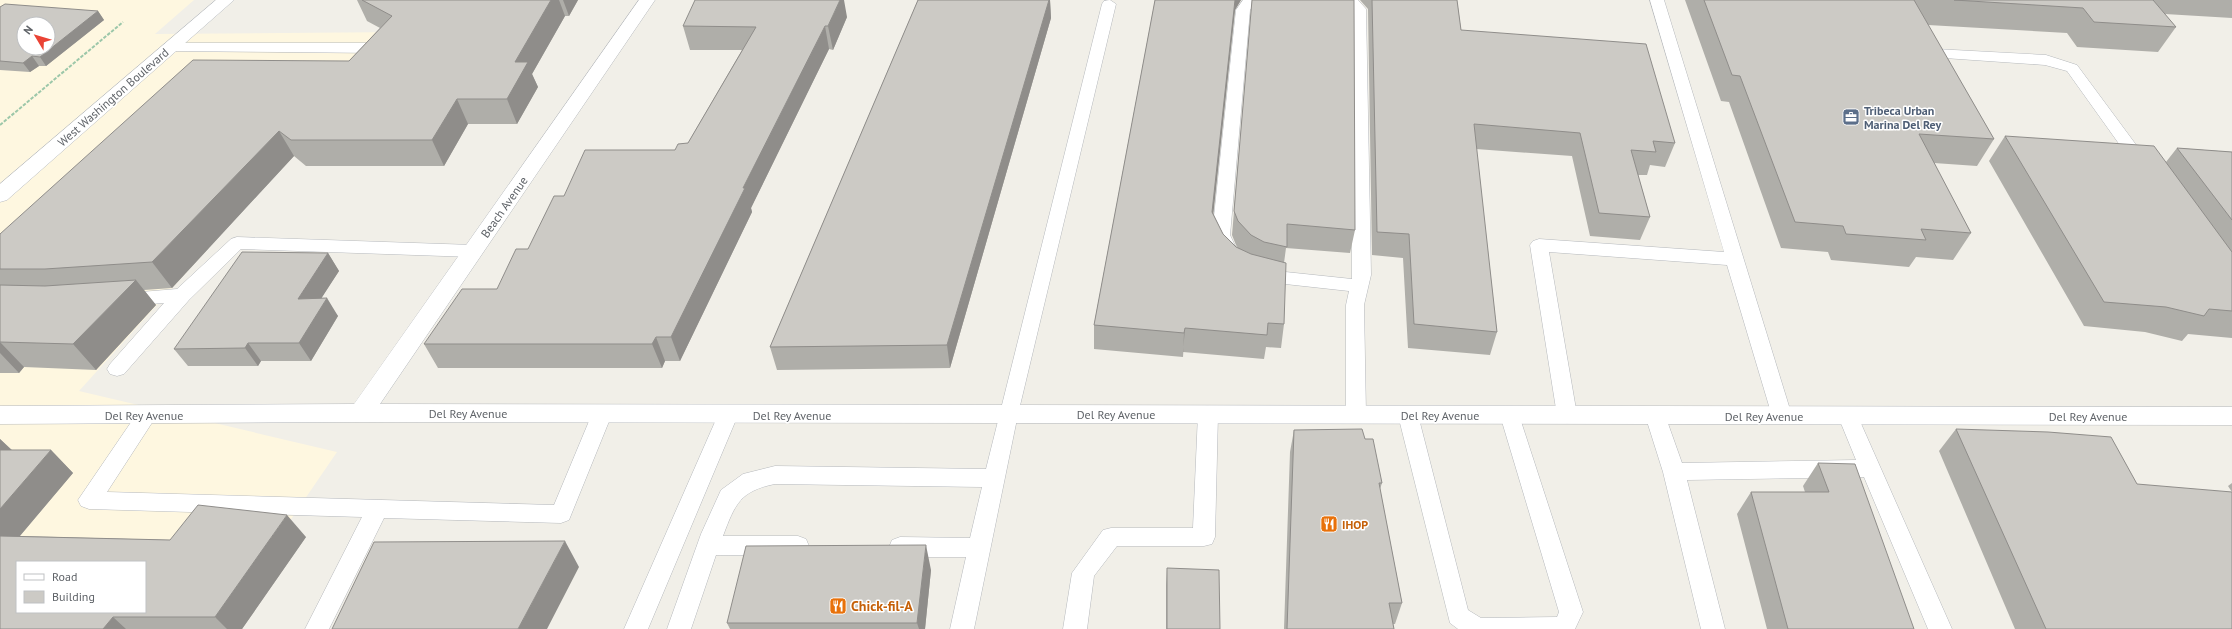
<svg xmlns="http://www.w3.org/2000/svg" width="2232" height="629" viewBox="0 0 2232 629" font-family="'PT Sans',sans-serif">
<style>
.commercial{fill:#fef7e0;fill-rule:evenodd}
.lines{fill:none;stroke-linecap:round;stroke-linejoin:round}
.service-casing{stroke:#b5b8bc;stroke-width:1}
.minor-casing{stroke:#b5b8bc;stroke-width:1}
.secondary-casing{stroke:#b6babf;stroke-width:1}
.path{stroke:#9cc7a9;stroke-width:2;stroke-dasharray:3.5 1.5;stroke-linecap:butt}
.service{fill:#fff;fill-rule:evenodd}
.minor{fill:#fff;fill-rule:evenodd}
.secondary{fill:#fff;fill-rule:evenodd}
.wall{fill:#afaea9}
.shaded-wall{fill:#8f8d8a}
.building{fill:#cccac5;stroke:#8f8d8a;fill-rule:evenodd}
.labels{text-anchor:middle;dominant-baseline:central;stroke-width:3;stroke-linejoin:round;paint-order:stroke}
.street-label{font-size:12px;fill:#5f6368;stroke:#fff}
.service-label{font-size:12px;font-weight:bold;fill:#4e5e75;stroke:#fff;text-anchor:start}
.food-label{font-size:12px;font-weight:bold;fill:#c56008;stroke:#fff;text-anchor:start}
.near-food-label{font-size:14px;font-weight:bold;fill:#c56008;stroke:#fff;text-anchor:start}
</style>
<rect width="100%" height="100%" fill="#f1efe8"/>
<!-- commercial -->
<path class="commercial" d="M0 0H194L155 34 404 32 79 391 337 452 216 629H0ZM24 24H48V48H24ZM17 562H145V612H17Z"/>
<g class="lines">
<!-- service casing -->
<g class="service-casing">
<path id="service" d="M1110 0 1116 4 1018 414 974 629H950L966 557H900L892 554 889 547 892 540 900 537 970 538 982 487 775 484C740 491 735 504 723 536H798L806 539 809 546 806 553 798 556 716 555 691 629H667L701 534 721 490 743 474 775 466 986 469 1102 4 1104 1Z
M1243 0H1257L1250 10 1230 235 1239 254 1236 258 1230 260 1224 258 1212 235 1236 10Z
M1343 0H1358L1366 9 1371 275 1364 305 1366 415 1363 421 1356 423 1349 421 1346 415V305L1349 291 1276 283 1253 278 1251 273 1253 268 1260 267 1276 271 1352 279V10Z
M1650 0H1664L1792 416 1789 422 1782 424 1775 422 1772 416 1727 265 1549 252 1577 415 1574 421 1567 423 1560 421 1557 415 1530 245 1533 241 1539 239 1724 252Z
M169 43H380L385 45 388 48 385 51 380 53 164 51 161 48 164 45Z
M1935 49 2046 55 2077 65 2151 165 2149 169 2143 170 2137 169 2067 71 2045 65 1930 57 1927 54 1930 51Z
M237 237 473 245 479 247 482 251 479 255 473 257 241 249 189 300 124 374 117 376 110 374 107 369 110 364 164 303 123 306 116 304 114 299 116 294 177 289 231 239Z
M602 406 609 408 612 414 569 520 561 523 384 518 329 629H305L362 517 89 509 81 506 78 500 140 409 147 407 154 409 157 415 107 492 554 505 592 414 595 408Z
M1208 406 1215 408 1218 414 1215 537 1212 544 1204 546H1117L1094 576 1087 629H1063L1072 573 1103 530 1111 528H1193L1198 414 1201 408Z
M728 407 735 409 738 415 648 629H624L718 415 721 409Z
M1408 407 1415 409 1418 415 1468 610 1481 618 1557 617 1559 612 1500 415 1503 409 1510 407 1517 409 1583 612 1575 629H1458L1450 623 1398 415 1401 409Z
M1655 407 1662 409 1665 415 1682 463 1856 460 1838 416 1841 410 1848 408 1855 410 1952 629H1928L1864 477 1687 480 1725 629H1701L1663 472 1645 415 1648 409Z"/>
</g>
<!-- minor casing -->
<g class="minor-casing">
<path id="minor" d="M639 0H655L380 404 2232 407V425L361 422 0 424V406L354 404Z"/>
</g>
<!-- secondary casing -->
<g class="secondary-casing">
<path id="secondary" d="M216 0H234L7 200 0 202V184Z"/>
</g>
<!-- path -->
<path class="path" d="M0 125 123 22"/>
<!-- service -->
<use href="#service" class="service"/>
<!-- minor -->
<use href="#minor" class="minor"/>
<!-- secondary -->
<use href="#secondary" class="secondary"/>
</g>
<!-- wall -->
<path class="wall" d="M357 0H578L569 16H565L532 74 538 87 517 124H468L444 166H306L294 156 172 288 144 290 156 305 96 370 24 367 19 373H0V234L349 61 380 28 367 21Z
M918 0H1050L1051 18 950 368 777 370 770 347Z
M1155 0H1241L1235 10 1213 213 1223 234 1238 248 1236 245 1232 235 1252 0 1355 230 1350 253 1286 248 1284 263V324L1281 348 1266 347 1264 359 1183 352V357L1094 349V325Z
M1360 0H1457L1461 30 1675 143 1665 167 1650 165 1647 175H1638L1650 217 1640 240 1590 236 1572 156 1476 149 1497 332 1490 355 1408 348 1403 258 1372 255 1368 9Z
M1685 0H2232V18L2165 14 2176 27 2158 52 2077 47 2067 33 1928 25 1994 139 1977 166 1934 163 1971 233 1953 260 1916 257 1909 267 1831 260 1828 252 1781 248 1729 102 1721 101Z
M0 7 98 11 104 20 46 66H39L30 72 0 70Z
M847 17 833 50 829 49 751 208 752 212 680 361H665L662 368H438L424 344 497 289 528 249 564 196 675 150 688 143 742 50H690L683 26Z
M2005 136 2166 162 2177 148 2232 152V338L2188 334 2182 341 2145 332 2084 326 1989 161Z
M328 253 339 271 321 298 338 316 311 361H261L258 366H188L174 349Z
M1956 429 2137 484 2232 629H2015L1939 451Z
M1294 430 1365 439 1382 483 1380 489 1402 603 1395 624H1393L1394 629H1284L1290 452Z
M0 439 12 450H51L73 473 20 536 170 540 306 537 242 629H0Z
M1818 463 1914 629H1767L1737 514 1751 492H1805L1803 486Z
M2232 483V492L2228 486Z
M1167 568 1220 629H1166V585Z
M931 570 925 629H730L727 623Z"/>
<!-- shaded-wall -->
<path class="shaded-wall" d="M551 0H559L565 16 532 74 538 87 517 124 507 99 515 62Z
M563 0H578L569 16Z
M840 0H844L847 17 833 50 828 26Z
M1049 0H1050L1051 18 950 368 947 345Z
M1235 0H1241L1235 10 1211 236 1212 212Z
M98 11 104 20 46 66 40 57Z
M825 26 829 49 751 208 752 212 680 361 671 337 743 188Z
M32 56 39 66 30 72 23 63Z
M457 99 468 124 444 166 432 140Z
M279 131 294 156 172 288 152 262Z
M328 253 339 271 310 316 298 299Z
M136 280 156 305 96 370 73 344Z
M327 298 338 316 311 361 299 343Z
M1185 328 1183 352V357L1184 333Z
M656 337 665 361 662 368 652 344Z
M0 342 24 367 19 373 0 353Z
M248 343 261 361 258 366 245 348Z
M0 439 21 459 0 463Z
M51 450 73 473 2 557 0 556V509Z
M287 515 306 537 242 629H227L215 617Z
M565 541 579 567 547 629H518Z
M926 545 931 570 925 629H919L917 623Z
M113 617 126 629H103Z"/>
<!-- building -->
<path class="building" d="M362 0H551L515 62H528L507 99H457L432 140H291L279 131 152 262 45 269H0V234L193 60 349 61 392 16Z
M695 0H840L828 26H825L743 188H745L671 337H656L652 344H424L462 289H497L516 249H528L554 196H564L585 150H675L678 144 688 143 756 27 683 26Z
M918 0H1049L947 345 770 347Z
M1155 0H1235L1212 212 1223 234 1236 247 1251 254 1286 263 1284 324 1268 323 1267 335 1185 328 1184 333 1094 325Z
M1252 0H1354L1355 230 1287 224V247L1264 242 1251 235 1238 221 1234 211Z
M1372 0H1457L1461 30 1646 44 1675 143 1653 141 1656 152 1631 150 1650 217 1599 213 1580 133 1474 124 1497 332 1414 324 1409 234 1377 232Z
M1704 0H1914L1994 139 1919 134 1971 233 1921 229 1926 240 1846 234 1843 226 1795 222 1740 76 1732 75Z
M1954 0H2153L2176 27 2094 22 2083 8Z
M5 4 98 11 40 57 32 56 23 63 0 61V7ZM24 24H48V48H24Z
M2005 136 2154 146 2232 252V311L2209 309 2204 316 2166 307 2104 302Z
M2177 148 2232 152V220Z
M242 252 328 253 298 299 327 298 299 343H248L245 348 174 349Z
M136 280 73 344 0 342V285L45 286Z
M1362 429 1365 439H1373L1382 483H1379L1402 603H1389L1394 629H1287L1294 430Z
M1956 429 2048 432 2111 437 2137 484 2232 492V629H2046Z
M0 450H51L0 509Z
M1818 463 1855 464 1914 629H1788L1751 492H1829Z
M198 505 287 515 215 617H113L103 629H0V536L170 540ZM17 562H145V612H17Z
M565 541 518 629H332L374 542Z
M926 545 917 623H727L746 546Z
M1167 568 1219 570 1220 629H1167Z"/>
<!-- icons -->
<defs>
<g id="office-square" transform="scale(0.9)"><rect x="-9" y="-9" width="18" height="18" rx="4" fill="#5c6f8a" stroke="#fff"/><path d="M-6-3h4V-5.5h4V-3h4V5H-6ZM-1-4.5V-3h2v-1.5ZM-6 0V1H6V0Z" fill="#fff"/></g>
<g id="restaurant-square" transform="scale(0.9)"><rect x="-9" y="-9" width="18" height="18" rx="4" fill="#e8710a" stroke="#fff"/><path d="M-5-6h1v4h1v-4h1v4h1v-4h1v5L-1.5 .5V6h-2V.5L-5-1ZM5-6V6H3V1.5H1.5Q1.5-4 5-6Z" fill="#fff"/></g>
</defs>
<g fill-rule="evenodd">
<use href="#office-square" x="1851" y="117"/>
<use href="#restaurant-square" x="1329" y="524"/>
<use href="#restaurant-square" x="838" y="606"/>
</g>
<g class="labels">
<!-- street labels -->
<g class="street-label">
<text transform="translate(113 97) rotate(-41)">West Washington Boulevard</text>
<text transform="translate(504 207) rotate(-55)">Beach Avenue</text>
<text x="468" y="413">Del Rey Avenue</text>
<text x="1116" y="414">Del Rey Avenue</text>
<text x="144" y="415">Del Rey Avenue</text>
<text x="792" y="415">Del Rey Avenue</text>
<text x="1440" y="415">Del Rey Avenue</text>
<text x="1764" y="416">Del Rey Avenue</text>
<text x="2088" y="416">Del Rey Avenue</text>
</g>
<!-- service labels -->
<g class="service-label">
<text x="1864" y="110">Tribeca Urban<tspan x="1864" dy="14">Marina Del Rey</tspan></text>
</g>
<!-- food labels -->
<g class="food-label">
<text x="1342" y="524">IHOP</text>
</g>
<!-- near-food labels -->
<g class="near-food-label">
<text x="851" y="606">Chick-fil-A</text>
</g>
</g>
<!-- legend -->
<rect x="16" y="561" width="130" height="52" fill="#ffffff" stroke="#bfc1c3"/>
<rect x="24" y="574" width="20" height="6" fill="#ffffff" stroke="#bfc1c3"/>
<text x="52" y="581" font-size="12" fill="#5f6368">Road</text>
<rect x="24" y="591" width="20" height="12" fill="#cccac5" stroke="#bfc1c3"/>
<text x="52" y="601" font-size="12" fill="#5f6368">Building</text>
<!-- north arrow -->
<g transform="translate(36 36) rotate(308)"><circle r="19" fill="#ffffff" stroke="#bfc1c3"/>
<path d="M0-3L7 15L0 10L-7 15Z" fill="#ea4335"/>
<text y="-6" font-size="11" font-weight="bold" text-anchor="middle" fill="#5f6368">N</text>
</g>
</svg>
